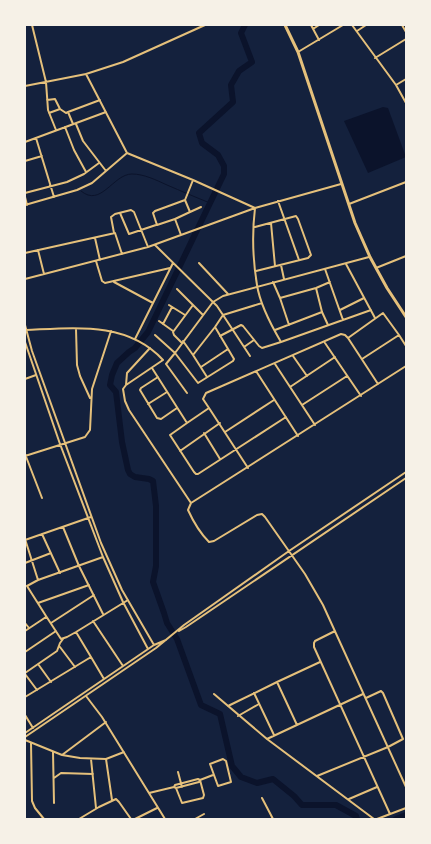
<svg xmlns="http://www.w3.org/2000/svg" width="431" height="844" viewBox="0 0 431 844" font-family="'IBM Plex Sans',sans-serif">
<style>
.water{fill:#0b132b}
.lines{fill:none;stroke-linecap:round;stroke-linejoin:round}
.stream{stroke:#0b132b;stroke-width:1}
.river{stroke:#0b132b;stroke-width:6}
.minor{stroke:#e5c07b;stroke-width:2}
.secondary{stroke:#e5c07b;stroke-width:3}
</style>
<rect width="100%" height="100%" fill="#14213d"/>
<!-- water -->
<path class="water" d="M383 107 388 108 406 157 368 173 344 121Z"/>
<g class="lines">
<!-- stream -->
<path class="stream" d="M81 191C101 208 113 174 132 174 144 174 156 180 167 185 181 191 195 197 210 203"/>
<!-- river -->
<path class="river" d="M245 25 241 33 252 62 239 71 231 85 233 102 199 133 202 143 218 155 224 166V174L148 332 135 348 129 352 117 363 112 375 110 385 116 392 122 442 128 470 130 474 135 477 149 479 153 481 156 506V566L153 582 164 613 167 623 177 639 201 705 220 714 232 766 241 777 257 783 273 779 294 796 302 805H336L356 816 357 819
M396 819 406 815"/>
<!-- minor -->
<path class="minor" d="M32 25 46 82 48 110 56 130
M311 25 319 40
M352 25 396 85 406 103
M402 25 406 32
M313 29 319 25
M357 31 366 25
M298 52 343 25
M375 58 406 39
M86 74 127 153 193 180 255 208C252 233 253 261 257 285 260 305 271 325 281 342L262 348 259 346 243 326 241 325 220 336
M396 85 406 79
M25 86 86 74 123 62 205 25
M47 100 55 99 60 109
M68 112 73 124
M49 113 60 109 66 113 68 112 100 100
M76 124 83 141 106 171
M65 127 74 150 86 172
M36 138 54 197
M25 142 106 112
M25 161 42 156
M25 193 67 182 84 174 99 163
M25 197 27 205
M185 200 193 180
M278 201 299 260
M349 204 406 182
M25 205 77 190 92 183 127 153
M190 212 201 207
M120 213 129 234 156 225
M175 219 190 212 185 200 155 211 153 213 157 225 175 219 181 235
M271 223 275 266
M255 227 296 216 298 219 311 255 308 258 256 271
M114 233 111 217 115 214 131 210 134 212 148 247
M95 238 100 260
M38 250 44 274
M25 253 115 233 122 254
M96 261 102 281 105 283 170 268
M199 263 228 294
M346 264 375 318
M281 265 284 279
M376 268 406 256
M325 269 343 320
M25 279 148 247 255 208 341 184
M114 282 153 303
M273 282 280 298
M316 288 322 312 328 325
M177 289 203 315
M169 305 185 315
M340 310 364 298
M159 321 173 331
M163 324 172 307
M25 325 32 351 101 543 122 590 154 645
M289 325 280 298 316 288 330 282
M76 329 77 365 80 376 90 398
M26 330C74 328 127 321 163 360
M275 330 322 312
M155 335 175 353 198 383 233 361 234 359 215 327 223 315 217 306 155 245
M399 335 406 346
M348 338 383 313 399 335 362 359
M135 339 173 263
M183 341 193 355 215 327
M25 342 60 444 103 557 123 602 148 649
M281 342 371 310
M182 343 174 335 173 332 193 305
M325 343 361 396
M244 347 254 340
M193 355 207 377
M250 356 223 315 262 303
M293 356 307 376
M163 360 126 385 123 389 125 401 129 410 191 503 406 366
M166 364 175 353 213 302 223 296 369 257
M166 364 187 393
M275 364 315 425
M201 367 228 349
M152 368 187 423 209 408 203 399 206 393 341 334 345 335 348 338 378 384
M256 371 298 436
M158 377 141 388 140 390 157 418 161 419 177 408
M25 379 36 375
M126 385 127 373 150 348
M290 387 335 357
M148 404 167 392
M302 405 347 376
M209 408 248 468
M187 423 170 435 194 472 196 474H198L286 417
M225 432 274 400
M204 433 220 459
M180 451 220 423
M25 454 42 498
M25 456 85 437 90 430 92 389 111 331
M191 503 188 510C193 521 201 534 209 542L214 541 257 515 262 514 265 517 305 574 323 605 406 787
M63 527 79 566 103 614
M42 534 60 573
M25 539 38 580 27 586 46 616 61 639 67 637 76 632 128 600
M25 540 91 517
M25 563 51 553
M38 580 103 557
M38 603 89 585
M93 621 123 666
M25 623 29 628
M51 623 94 595
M25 631 46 617
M179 631 186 627 406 478
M335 631 315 641 314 643V647L390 814
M60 647 75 667
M25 652 56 631
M91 657 104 679
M38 664 51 682
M25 673 57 651 60 643 63 639
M25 674 37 690
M277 682 297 725
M254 693 274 735
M214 694 267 739 374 819
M86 696 102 717 165 819
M25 697 91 657 76 632
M228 706 277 682 320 662
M25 715 33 728
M238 716 259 704
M25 733 154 645 166 640
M25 737 156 648 184 625 289 551 406 472
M267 739 363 694
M25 740 62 755 80 758 106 759 124 752
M31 743 32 801 35 808 44 819
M53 752 54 803
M62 755 106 722
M91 759 96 808
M106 759 112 800
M223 759 226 761 231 782 218 786 210 764Z
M178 772 182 787
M317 776 388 747 403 739 383 693 381 691 366 698
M54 778 61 773 93 774
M176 788 182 803 203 798 204 795 200 780 213 775
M149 793 174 787 175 785 198 779 200 780 199 782 176 788 174 787
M262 798 273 819
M349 799 377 787
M79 819 99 807 116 799 119 802 131 819
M135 819 157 808
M195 819 204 814
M377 819 406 808"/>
<!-- secondary -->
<path class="secondary" d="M285 25 298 52 355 223 370 257 387 288 406 317"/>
</g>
<!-- border -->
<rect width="431" height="844" fill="none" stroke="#f6f1e7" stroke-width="52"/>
</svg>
